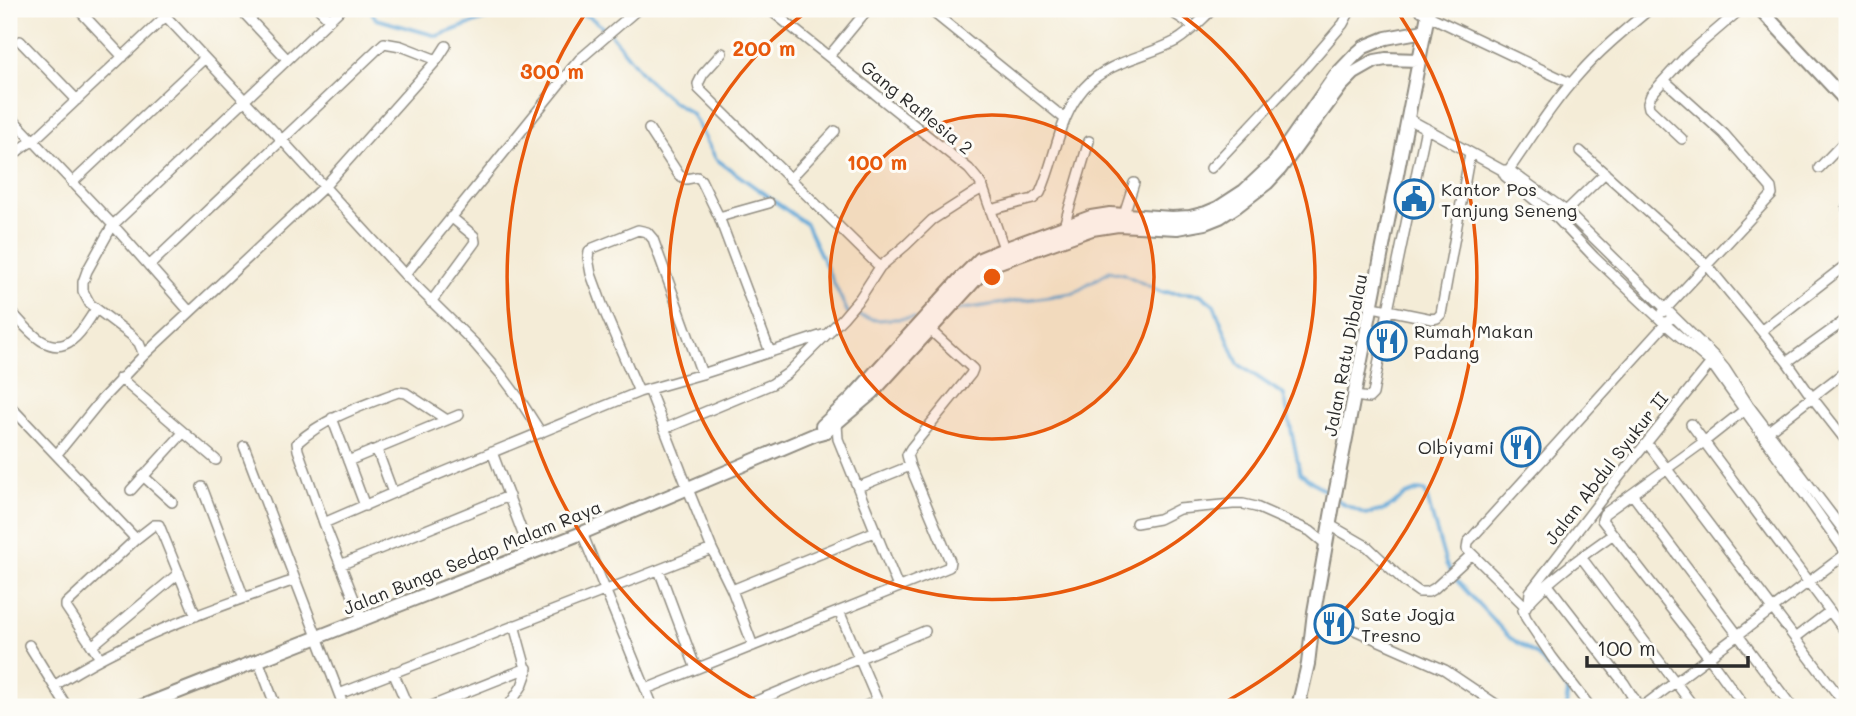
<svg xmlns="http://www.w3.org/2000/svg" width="1856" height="716" viewBox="0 0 1856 716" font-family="Mali,sans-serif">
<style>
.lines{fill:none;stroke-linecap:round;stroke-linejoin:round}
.stream{stroke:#62a8d8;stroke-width:3.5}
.street-casing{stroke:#908c81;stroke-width:12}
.secondary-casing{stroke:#908c81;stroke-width:16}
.street{stroke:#fff;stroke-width:9}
.secondary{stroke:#fff;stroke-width:12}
.ring{fill:none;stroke:#e8590c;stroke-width:3.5}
.labels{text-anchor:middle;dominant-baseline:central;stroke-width:6;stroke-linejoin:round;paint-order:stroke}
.street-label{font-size:18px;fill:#2b2b2b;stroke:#fdfcf7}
.poi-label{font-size:18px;fill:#2b2b2b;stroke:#fdfcf7;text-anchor:start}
.centre{fill:#e8590c;stroke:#fdfcf7;stroke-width:3.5}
.ring-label{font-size:21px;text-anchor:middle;font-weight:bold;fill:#e8590c;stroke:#fdfcf7;stroke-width:6;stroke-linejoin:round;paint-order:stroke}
</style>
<rect width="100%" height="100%" fill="#fdfcf7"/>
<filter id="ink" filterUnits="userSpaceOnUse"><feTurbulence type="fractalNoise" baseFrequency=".0143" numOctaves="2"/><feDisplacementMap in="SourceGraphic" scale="14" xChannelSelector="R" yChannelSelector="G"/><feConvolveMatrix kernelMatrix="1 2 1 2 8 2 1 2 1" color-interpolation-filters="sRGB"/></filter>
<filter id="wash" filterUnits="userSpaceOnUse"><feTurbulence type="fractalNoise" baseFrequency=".00686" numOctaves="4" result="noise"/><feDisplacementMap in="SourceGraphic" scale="28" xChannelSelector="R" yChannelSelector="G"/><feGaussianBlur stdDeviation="1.57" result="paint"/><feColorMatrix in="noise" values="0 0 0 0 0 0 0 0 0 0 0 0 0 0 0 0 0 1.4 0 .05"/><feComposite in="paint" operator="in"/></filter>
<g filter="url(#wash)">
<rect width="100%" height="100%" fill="#f4ecd7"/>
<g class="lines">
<!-- stream -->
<path class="stream" d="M370 9 376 19 437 36 512 9
M554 9 590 17 609 32 646 78 672 101 692 114 716 159 806 224 848 313 876 320 914 318
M956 310 1073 293 1110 271 1124 274 1161 292 1200 294 1214 305 1238 364 1284 395 1300 473 1345 505 1366 514 1385 510 1406 495 1419 490 1425 491 1446 564 1457 581 1509 637 1537 655 1568 691 1566 707"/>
</g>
</g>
<g filter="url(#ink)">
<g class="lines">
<!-- street casing -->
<g class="street-casing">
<path id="street" d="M78 9 123 57
M159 9 282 140 405 275 475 344 500 373 520 400 541 433
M240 9 287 59
M319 9 329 19
M769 9 969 169 979 181 983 188 1006 254
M929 9 1065 119
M1167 9 1195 27
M1418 9 1427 15 1570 83
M20 41 77 100
M722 53 703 74 698 84 699 89 880 267
M829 56 868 9
M1664 80 1651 95 1648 103 1649 108 1682 139
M9 115 113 225 190 312
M1407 118 1502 170H1509L1566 211 1715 357 1725 369 1749 406 1847 535
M649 129 679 175 686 179 697 177 701 180 719 217 770 352
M1580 151 1706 264 1787 362 1811 396 1847 442
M9 167C12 153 21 148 33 141L166 16
M1211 168 1306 67 1343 24 1351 9
M1819 168 1847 139
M1502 170 1505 176 1558 219 1594 257 1665 324 1711 363 1847 554
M1506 174C1530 140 1551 105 1579 74 1600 50 1626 29 1650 9
M790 179 835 131
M72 183 205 58
M1847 208V209
M990 210 1033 199 1040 193C1056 158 1058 118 1084 88 1108 61 1146 57 1176 41 1190 33 1201 20 1213 9
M1124 214 1134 183
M1563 214 1605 173
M719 217 769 203
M1064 226 1089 141
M149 266 384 43 401 46 437 60
M405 275 569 72 580 59 638 9
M431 302 475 242 474 236 451 217
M1373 307 1432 319 1437 318 1441 314 1470 153
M9 309C24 325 48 359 72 340 82 333 89 319 96 309
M1663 312 1772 195 1771 188 1724 134 1664 80 1686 56 1741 9
M1762 330 1847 264
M144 355 325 186 437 60 446 46
M1787 362 1847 319
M120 378 216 460
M649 389 688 489 712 549 732 590 753 646
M639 392 606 315 591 274 588 258 589 251 593 248 638 230 647 232 653 239 702 374
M1355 396 1369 398 1373 394 1388 310 1426 128
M9 405 136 539
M332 418 365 506
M834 419 837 424 838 439 898 587
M1691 424 1847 634
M664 429 772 384 788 373 843 318 860 298 880 267 906 245 932 220 974 193 983 188
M1766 433 1847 370
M244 446 344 707
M1651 448 1847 707
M377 450 393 493
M492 452 530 553
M57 454 101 400 144 355 139 343 131 335 90 304 83 291V282L87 271 107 235 113 225 341 9
M348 461 459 415
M143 476 172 502
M202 487 244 598
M858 487 910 466
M131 490 183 433
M1632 494 1792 707
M324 523 393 493 639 392 702 374 829 333
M1136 523 1159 519 1179 509 1233 504H1243L1256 507 1310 531 1327 545
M1330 525 1368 547 1405 582 1419 592H1428L1435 588 1472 554
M582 533 653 707
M1581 557 1694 707
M340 565 509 496
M659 570 696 669
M1548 585 1624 683 1639 707
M732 590 876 531
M1529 602 1530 592 1607 492 1714 359
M1526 607 1467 549 1468 542 1669 320
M839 611 880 707
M1314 612 1445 670 1500 707
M362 619 324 523 298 450 297 443C326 417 362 406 398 392L406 393 447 420
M1795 638 1830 611
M29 645 67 707
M92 646 179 573
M100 658 66 607V604L136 539 154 525H159L196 616
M258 660 276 707
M393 672 408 707
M54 686C128 637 212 609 295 580
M646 689 949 567 950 561 910 466 907 455 911 448 971 374 973 369 929 329
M339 694 712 549
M429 707 527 668
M508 707 522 686 527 672 514 625
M742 707 925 631
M863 707 877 701
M1590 707 1552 657 1526 618 1523 610C1542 584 1585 554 1612 535
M1622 707 1634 698
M1642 707 1847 553
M1745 707 1708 656 1602 520 1604 514 1705 441 1748 407"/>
</g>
<!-- secondary casing -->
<g class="secondary-casing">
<path id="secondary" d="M1760 9 1847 102
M822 426 850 400 959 280 980 259 1004 249 1091 217 1110 214 1172 218 1190 217 1206 213 1218 208 1244 191 1275 162 1335 76 1356 54 1364 47 1386 38 1424 31
M140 707 582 533 816 434 827 431 872 393 988 266 1092 229 1118 225 1177 228 1205 223 1220 217 1237 206 1267 183 1280 169 1341 86 1354 73 1375 61 1386 59 1419 60
M1298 707 1308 664 1314 612 1333 505 1429 9"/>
</g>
<!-- street -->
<use href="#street" class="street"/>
<!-- secondary -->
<use href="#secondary" class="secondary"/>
</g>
</g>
<!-- distance rings -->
<circle cx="992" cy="277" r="162" fill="#e8590c" fill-opacity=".12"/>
<g class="ring">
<circle cx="992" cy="277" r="162"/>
<path d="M1173 9A323 323 0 1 1 811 9"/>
<path d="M768 707A485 485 0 0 1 588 9M1396 9A485 485 0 0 1 1216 707"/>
</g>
<!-- icons -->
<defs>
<g id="civic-ring" transform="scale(2.0125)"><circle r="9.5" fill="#fdfcf7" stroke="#1f6fb2" stroke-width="1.5"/><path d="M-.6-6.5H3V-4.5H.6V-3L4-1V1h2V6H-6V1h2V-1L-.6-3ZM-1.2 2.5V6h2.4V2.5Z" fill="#1f6fb2"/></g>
<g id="restaurant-ring" transform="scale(2.0125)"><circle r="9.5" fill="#fdfcf7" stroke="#1f6fb2" stroke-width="1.5"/><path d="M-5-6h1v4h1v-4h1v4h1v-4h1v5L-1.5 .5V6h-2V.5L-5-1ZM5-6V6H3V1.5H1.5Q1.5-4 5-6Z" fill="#1f6fb2"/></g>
</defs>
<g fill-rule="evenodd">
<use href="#civic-ring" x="1414" y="199"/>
<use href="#restaurant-ring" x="1387" y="341"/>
<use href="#restaurant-ring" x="1521" y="447"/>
<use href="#restaurant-ring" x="1334" y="624"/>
</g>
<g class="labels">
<!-- street labels -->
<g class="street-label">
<text transform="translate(917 107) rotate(39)">Gang Raflesia 2</text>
<text transform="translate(1345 355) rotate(-79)">Jalan Ratu Dibalau</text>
<text transform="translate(1606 468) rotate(-52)">Jalan Abdul Syukur II</text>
<text transform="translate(472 557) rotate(-22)">Jalan Bunga Sedap Malam Raya</text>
</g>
<!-- poi labels -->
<g class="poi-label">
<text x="1441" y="189">Kantor Pos<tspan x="1441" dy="21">Tanjung Seneng</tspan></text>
<text x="1414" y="331">Rumah Makan<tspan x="1414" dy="21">Padang</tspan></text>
<text x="1494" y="447" text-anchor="end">Olbiyami</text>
<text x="1361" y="614">Sate Jogja<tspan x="1361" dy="21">Tresno</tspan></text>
</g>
</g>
<circle cx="992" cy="277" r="10" class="centre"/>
<g class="ring-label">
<text x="764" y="56">200 m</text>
<text x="552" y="79">300 m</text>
<text x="877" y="170">100 m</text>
</g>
<!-- margin -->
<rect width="1856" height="716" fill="none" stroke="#fdfcf7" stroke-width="35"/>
<!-- scale -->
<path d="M1587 656v10h161v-10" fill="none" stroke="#2b2b2b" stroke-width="3.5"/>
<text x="1597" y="656" font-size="21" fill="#2b2b2b" stroke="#fdfcf7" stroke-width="5" paint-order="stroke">100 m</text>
</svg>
